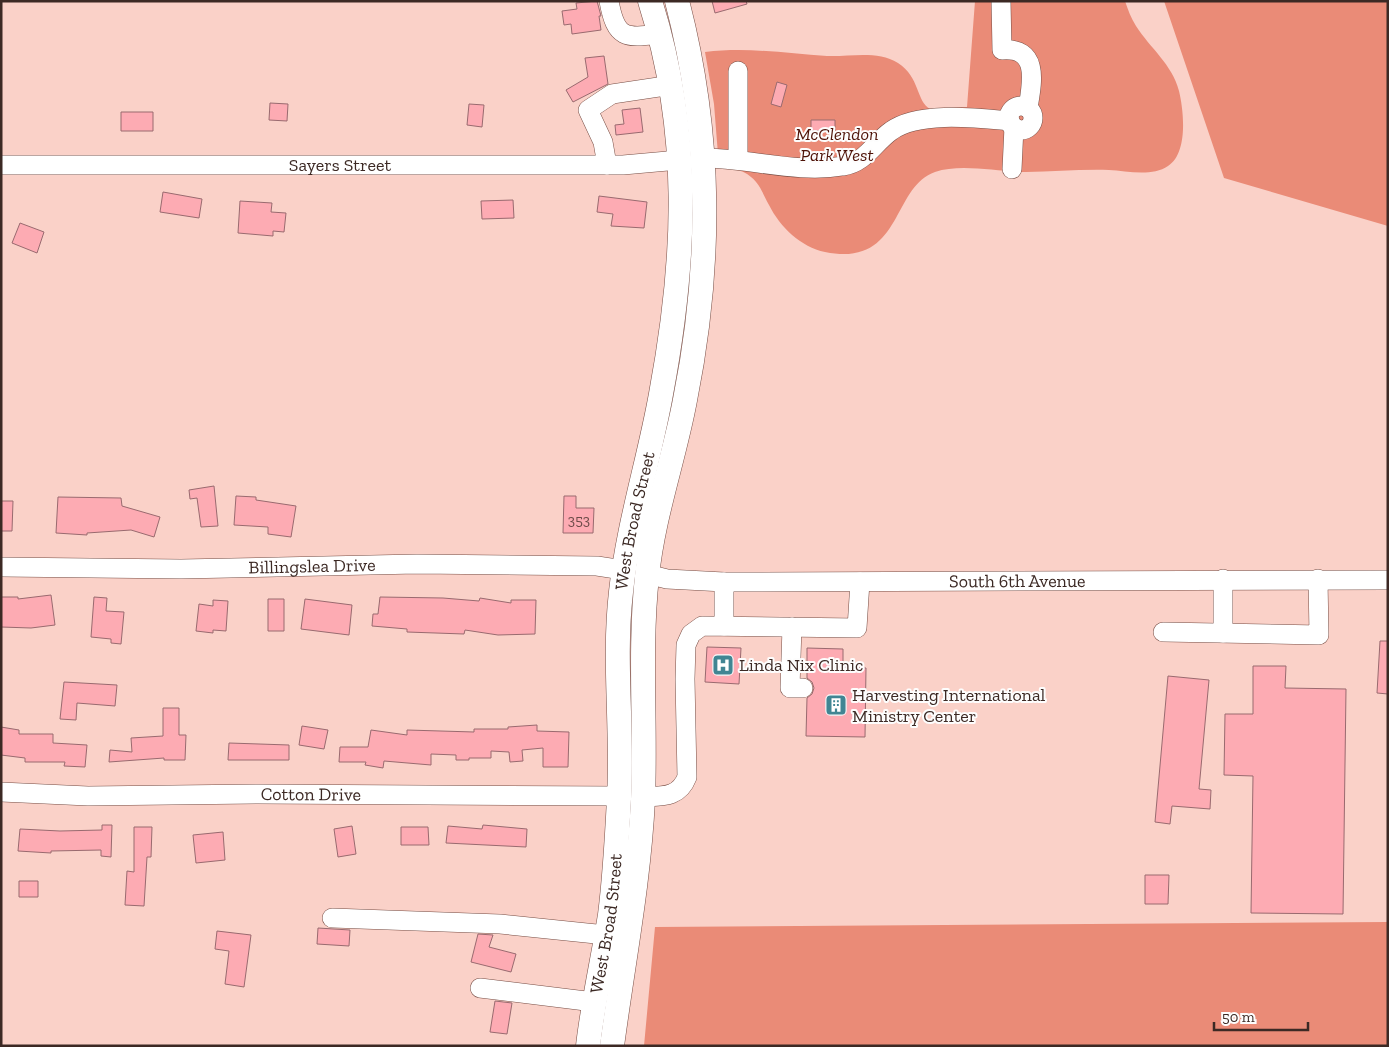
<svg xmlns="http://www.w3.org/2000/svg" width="1389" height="1047" viewBox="0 0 1389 1047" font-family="'Zilla Slab',serif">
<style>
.green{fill:#ea8b77}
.building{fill:#fdabb3;stroke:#996a6f}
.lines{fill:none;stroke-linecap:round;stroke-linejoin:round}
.minor-casing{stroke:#774d44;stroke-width:20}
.major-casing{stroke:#774d44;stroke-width:25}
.minor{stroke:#fff;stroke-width:19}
.major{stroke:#fff;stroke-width:24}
.labels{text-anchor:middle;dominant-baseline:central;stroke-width:4;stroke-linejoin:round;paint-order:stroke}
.number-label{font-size:15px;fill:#6c4a48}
.park-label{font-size:18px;font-style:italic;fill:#4e1207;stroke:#fdfdfd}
.street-label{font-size:18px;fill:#3c2924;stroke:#fdfdfd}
.poi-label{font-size:18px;fill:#3c2924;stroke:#fdfdfd;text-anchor:start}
</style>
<rect width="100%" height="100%" fill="#fad1c8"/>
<!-- green -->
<path class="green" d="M975 1H1125C1128 10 1131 18 1136 26 1150 48 1172 64 1179 91 1184 112 1188 153 1168 166 1152 177 1127 171 1109 170 1081 169 1053 172 1026 172 998 172 961 163 935 172 891 187 903 268 825 252 801 247 780 227 769 205 763 195 761 185 751 177 742 169 731 169 719 167L714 104 705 52C746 47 785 53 827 56 850 57 877 50 898 63 920 77 916 101 930 109L967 107Z
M1164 1H1388V226L1224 178Z
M1388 922V1046H644L655 927Z"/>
<!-- building -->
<path class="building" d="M597 1 601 16H599L601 30 572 34 571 24 564 25 562 11 577 9 576 3Z
M712 1H746L747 4 715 13Z
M604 56 608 84 573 102 566 90 588 77 585 58Z
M777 82 787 85 781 107 771 104Z
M270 103 288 104 287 121 269 120Z
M469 104 484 105 482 127 467 125Z
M640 108 643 132 616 135 615 125 624 124 622 110Z
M121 112H153V131H121Z
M811 120H835V131H811Z
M163 192 202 199 199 218 160 212Z
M599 196 647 202 644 228 611 226 613 214 597 212Z
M513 200 514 218 482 219 481 201Z
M240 201 272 203 271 212 286 213 284 232 273 231V236L238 233Z
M20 223 44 232 37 253 12 243Z
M214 486 218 526 201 527 197 498 190 499 189 490Z
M236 496 256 497V500L296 506 291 537 268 534V527L234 525Z
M564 496H576V508H594L593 533H563Z
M58 497 121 498 122 506 160 517 154 537 131 530 87 533V535L56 533Z
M1 501H13L12 531H1Z
M51 595 55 625 31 628 1 627V597H18V599Z
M94 597 107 598 106 611 124 612 121 644 111 643V639L91 637Z
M380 597 443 598 479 601 480 598 511 603V600H536L535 634 498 635 465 630 464 634 407 632V629L372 626 373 614H378Z
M268 599H284V631H268Z
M305 599 352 605 349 635 301 629Z
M213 600 228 601 226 631 213 630V633L196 631 199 604 213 606Z
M1380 641H1388V694L1377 693Z
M707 647 741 648 739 684 705 682Z
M807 648 843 649V667L866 668 865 737 806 736 807 698 812 694 814 688 812 682 807 678Z
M1253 666H1286L1285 688 1346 689 1343 914 1251 913 1253 776 1224 775 1225 714H1253Z
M1168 676 1209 680 1199 789 1211 790 1210 809 1172 806 1170 824 1155 822Z
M64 682 117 685 115 706 77 703 76 720 60 719Z
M163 708H179V735H186L185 760H164V758L109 762 110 750 132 752 131 738 163 736Z
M537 725V731L569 732 568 767H543V748L522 750 523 761 510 762 509 752 491 751V758H469V760H456V755L431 754V765L384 761 383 768 365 765 366 762H339L340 747H368L371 730 407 735V730L474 732V729H508V727Z
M302 726 328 730 324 749 299 745Z
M1 727 19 730V734H53V743L87 745 85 767 64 766 65 762H25V758L1 755Z
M229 743 289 745V760H228Z
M102 825H112L111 857 101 856V850L51 851V853L18 851 20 829 60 831 102 830Z
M483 825 527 829 526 847 446 843 448 826 482 829Z
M352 826 356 854 338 857 334 829Z
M134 827H152L151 857H147L144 906 125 905 127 871 134 872Z
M401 827H428L429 845H401Z
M223 832 225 860 196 863 193 835Z
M1145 875H1169L1168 904H1145Z
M19 881H38V897H19Z
M318 928 350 930 349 946 317 944Z
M217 931 251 935 244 987 225 984 229 951 215 949Z
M478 934 493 935 489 947 516 954 511 972 471 962Z
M495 1001 512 1003 507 1034 490 1032Z"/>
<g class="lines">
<!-- minor casing -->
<g class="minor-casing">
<g id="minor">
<path d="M609 1C616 40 626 38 660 34"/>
<path d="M1001 1 1002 50C1040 47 1032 83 1028 108"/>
<circle cx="1021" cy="118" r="12"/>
<path d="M703 158C749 158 797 174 843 166 865 163 874 143 891 131 918 111 977 118 1010 121"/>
<path d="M738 160V71"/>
<path id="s1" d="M1 165H623L679 160"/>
<path d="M607 165 603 142 588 110 612 94 672 85"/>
<path d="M1012 169 1014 127"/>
<path id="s2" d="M1 567 181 569 417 564 597 566 623 570"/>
<path id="s3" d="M647 574 667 579 724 582 1388 580"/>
<path d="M724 582V626"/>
<path d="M792 627 790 688H803"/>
<path d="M1163 632 1319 635 1318 579"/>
<path d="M1223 633V579"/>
<path id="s4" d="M1 792 88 796 258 794 619 796"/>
<path d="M643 797C662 796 679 798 687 777L685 679 686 645 691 634 702 626 857 628 860 582"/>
<path d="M332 918 500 924 606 935"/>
<path d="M480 988 594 1002"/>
</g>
</g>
<!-- major casing -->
<g class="major-casing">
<g id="major">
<path id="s5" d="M588 1046C593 1002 603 959 610 915 615 876 617 837 619 799 623 730 613 660 621 592 628 525 649 461 661 394 686 260 692 134 650 1"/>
<path d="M612 1046C623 963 639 882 643 799 646 724 639 650 647 576 653 516 674 459 685 400 712 265 712 135 677 1"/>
</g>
</g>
<!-- minor -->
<use href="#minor" class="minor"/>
<!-- major -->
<use href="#major" class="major"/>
</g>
<!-- icons -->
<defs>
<g id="hospital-square" transform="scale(1.125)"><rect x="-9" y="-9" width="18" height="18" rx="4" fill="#418593" stroke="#fdfdfd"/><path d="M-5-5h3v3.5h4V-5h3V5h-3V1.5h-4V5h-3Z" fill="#fff"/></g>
<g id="building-square" transform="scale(1.125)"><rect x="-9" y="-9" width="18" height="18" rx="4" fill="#418593" stroke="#fdfdfd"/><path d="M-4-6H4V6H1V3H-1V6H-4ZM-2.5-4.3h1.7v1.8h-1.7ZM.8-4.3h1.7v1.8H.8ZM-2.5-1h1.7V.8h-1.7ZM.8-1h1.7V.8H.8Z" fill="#fff"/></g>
</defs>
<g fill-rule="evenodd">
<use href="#hospital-square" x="723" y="665"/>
<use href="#building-square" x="836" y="705"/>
</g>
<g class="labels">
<!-- number labels -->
<g class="number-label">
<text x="579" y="520">353</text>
</g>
<!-- park labels -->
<g class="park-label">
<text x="837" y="134">McClendon<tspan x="837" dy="21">Park West</tspan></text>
</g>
<!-- street labels -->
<g class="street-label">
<text stroke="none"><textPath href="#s1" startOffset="339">Sayers Street</textPath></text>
<text stroke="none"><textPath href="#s5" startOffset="529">West Broad Street</textPath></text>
<text stroke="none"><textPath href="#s2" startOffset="311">Billingslea Drive</textPath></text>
<text stroke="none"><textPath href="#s3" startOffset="371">South 6th Avenue</textPath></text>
<text stroke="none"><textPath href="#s4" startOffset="310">Cotton Drive</textPath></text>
<text stroke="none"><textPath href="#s5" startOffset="124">West Broad Street</textPath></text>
</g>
<!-- poi labels -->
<g class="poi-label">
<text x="739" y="665">Linda Nix Clinic</text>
<text x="852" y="695">Harvesting International<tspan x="852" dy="21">Ministry Center</tspan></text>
</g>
</g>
<!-- border -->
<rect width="1389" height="1047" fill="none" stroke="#3c2924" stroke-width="5"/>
<!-- scale -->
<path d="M1214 1022v8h94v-8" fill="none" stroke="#3c2924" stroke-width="2.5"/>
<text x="1222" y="1022" font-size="15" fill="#3c2924" stroke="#fdfdfd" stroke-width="4" paint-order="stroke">50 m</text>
</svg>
